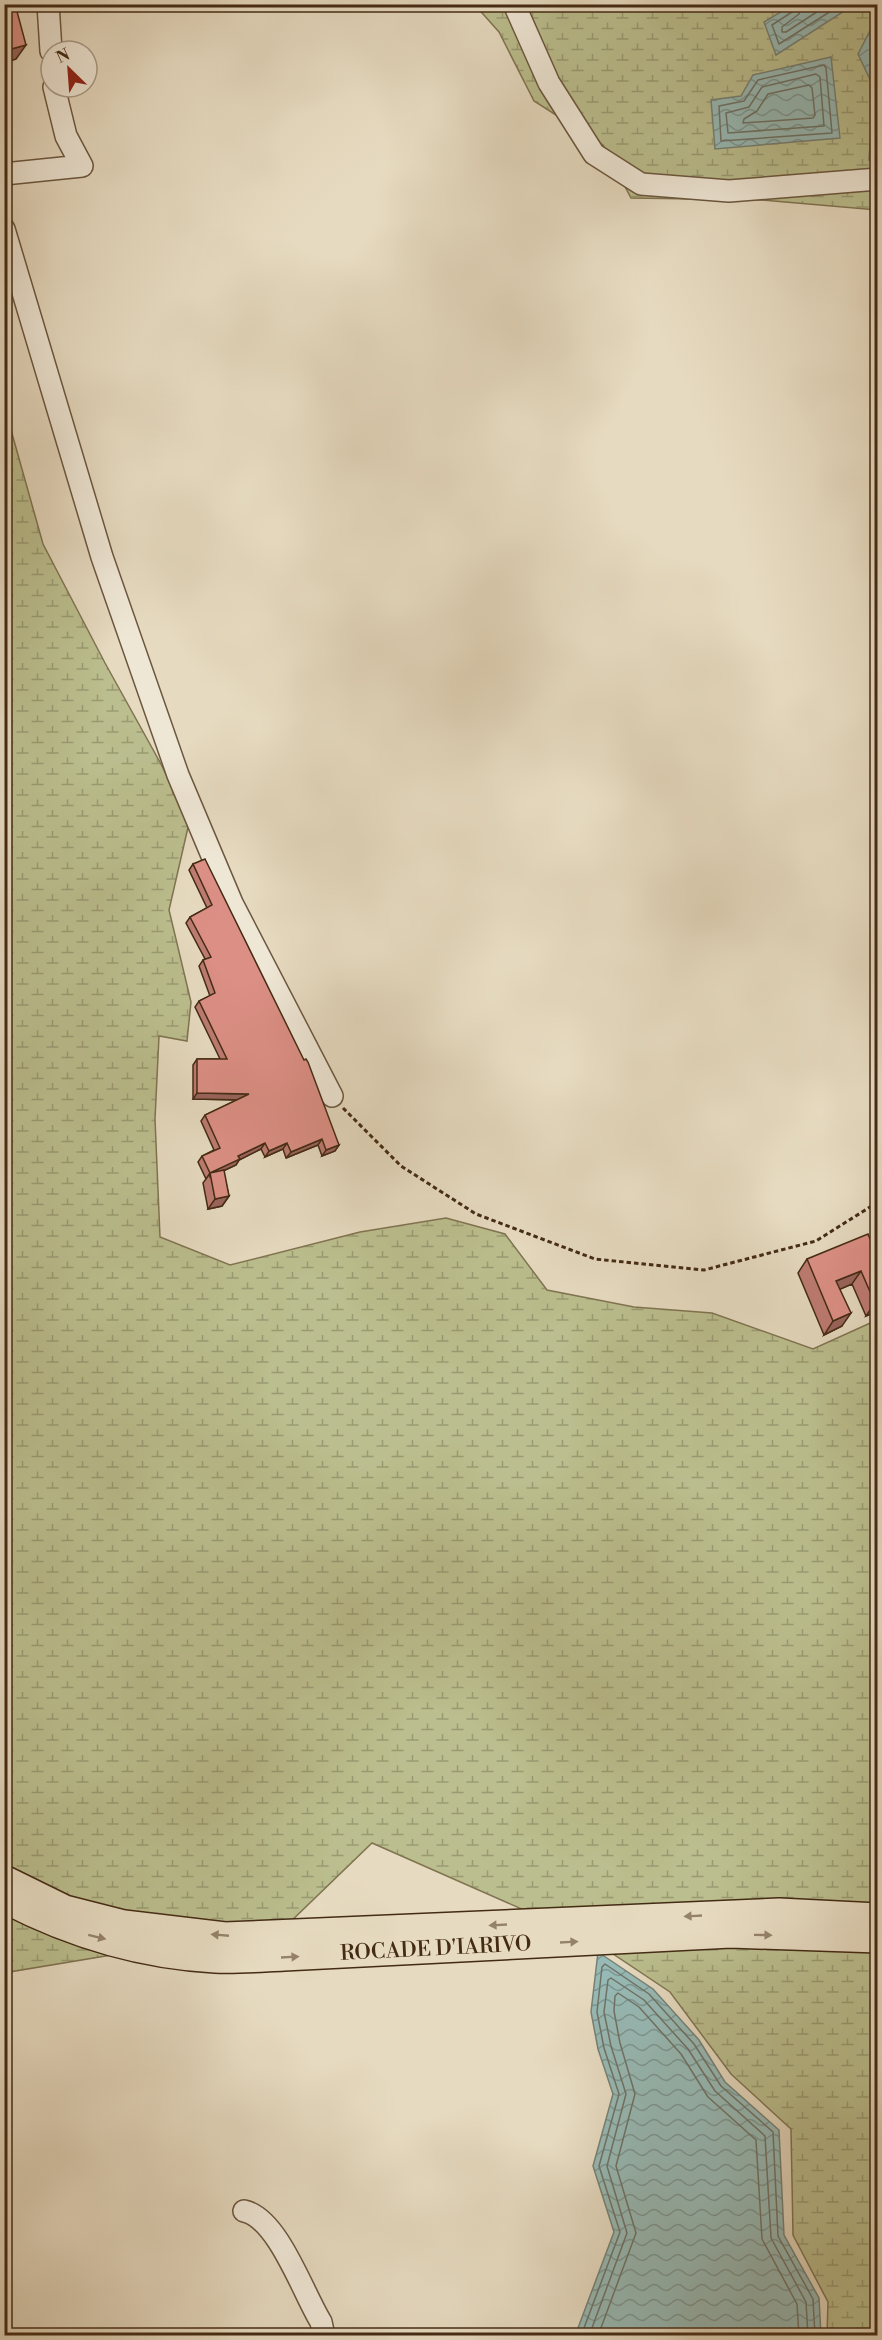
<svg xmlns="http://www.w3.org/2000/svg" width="882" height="2340" viewBox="0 0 882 2340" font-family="'Libre Bodoni',serif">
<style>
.wetland{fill:url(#wetland-marsh);stroke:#807451;stroke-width:1.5}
.water{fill:url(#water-waves);stroke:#768175;stroke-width:1.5}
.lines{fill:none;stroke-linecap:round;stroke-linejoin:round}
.shore{stroke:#6e7265;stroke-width:1.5}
.minor-casing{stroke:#6c573f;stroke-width:24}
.major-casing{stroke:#442b14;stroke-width:30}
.path{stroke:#442b14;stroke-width:3;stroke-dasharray:4.5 3;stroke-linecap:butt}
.minor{stroke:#efe7d6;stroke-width:21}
.major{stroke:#e6dac0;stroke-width:27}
.wall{fill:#bd7b72;stroke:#442b14;stroke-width:1.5}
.shaded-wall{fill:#9a645d;stroke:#442b14;stroke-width:1.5}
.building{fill:#dc8f85;stroke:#442b14;stroke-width:1.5}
.oneway{fill:#95826a}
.labels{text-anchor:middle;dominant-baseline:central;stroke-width:4.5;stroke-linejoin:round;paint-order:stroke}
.street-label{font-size:21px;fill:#442b14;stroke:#efe7d6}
</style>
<defs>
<pattern id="wetland-marsh" width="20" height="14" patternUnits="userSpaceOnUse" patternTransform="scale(1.5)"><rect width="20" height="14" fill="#bbbe8e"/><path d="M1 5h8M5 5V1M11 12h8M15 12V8" fill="none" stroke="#9a9b73"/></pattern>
<pattern id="water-waves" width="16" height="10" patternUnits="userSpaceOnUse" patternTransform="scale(1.5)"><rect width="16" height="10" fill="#97bab6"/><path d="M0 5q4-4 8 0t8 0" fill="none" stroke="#7d9793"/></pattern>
</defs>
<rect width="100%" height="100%" fill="#e6dac0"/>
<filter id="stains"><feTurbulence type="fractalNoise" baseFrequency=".00333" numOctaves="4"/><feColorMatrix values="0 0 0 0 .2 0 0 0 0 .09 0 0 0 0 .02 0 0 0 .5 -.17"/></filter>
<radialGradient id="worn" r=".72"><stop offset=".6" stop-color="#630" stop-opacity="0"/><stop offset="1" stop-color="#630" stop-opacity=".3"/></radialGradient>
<!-- wetland -->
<path class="wetland" d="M475 5H877V210L762 200 631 198 603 145 534 101 499 32Z
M4 405 43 544 105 663 161 764 189 823 169 910 191 1002 187 1041 159 1036 155 1119 160 1237 230 1265 360 1232 446 1218 505 1234 547 1290 634 1307 712 1313 813 1349 877 1320V2335H827L828 2302 793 2235 791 2129 731 2074 670 1992 592 1940 372 1843 286 1926 9 1972 7 1881 4 1877Z"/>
<!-- water -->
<path class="water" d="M792 5H845L849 8 776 55 764 22Z
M873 25H878L877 160H869L874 88 858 54Z
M831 57 840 138 715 149 711 100 741 96 753 75Z
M598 1952 653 1989 699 2040 725 2082 779 2130 784 2235 819 2298 821 2335 575 2336 614 2232 593 2166 613 2094 598 2049 591 2012Z"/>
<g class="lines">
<!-- shore -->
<path class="shore" d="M794 4 792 12 772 25 779 44 842 4
M802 4 799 14 782 27V32H786L829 4
M824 65 826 68 832 133 721 141 719 106 744 101 758 80Z
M816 74 820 77 824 126 728 133 726 113 749 107 762 87Z
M809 85 812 88 815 115 813 118 743 123 744 119 757 111 768 94Z
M581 2336 620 2232 599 2166 619 2094 604 2048 597 2012 602 1967 605 1964 649 1994 694 2044 721 2086 773 2132 778 2236 813 2299 815 2336
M589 2336 627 2233 607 2166 626 2094 611 2046 604 2012 608 1980 611 1978 644 2000 688 2049 715 2091 765 2136 771 2238 806 2302 808 2336
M598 2336 636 2233 616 2166 635 2094 620 2043 614 2011 615 1996 618 1993 639 2007 681 2054 708 2097 756 2140 762 2239 797 2304 799 2336"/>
<!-- minor casing -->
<g class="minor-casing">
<path id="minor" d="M48 4 51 51
M514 4 549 83 594 154 641 184 729 191 878 179
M4 174 82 166 66 136 54 87
M4 229 102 557 178 775 232 903 332 1096
M244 2211C278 2218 303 2293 321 2322L324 2336"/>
</g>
<!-- major casing -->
<g class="major-casing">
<g id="major">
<path d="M4 1879 65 1909 124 1924 225 1936 779 1912 878 1917"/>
<path id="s1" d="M4 1899C69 1933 142 1955 215 1959 238 1960 262 1958 284 1957L731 1934 878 1939"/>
</g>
</g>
<!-- path -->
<path class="path" d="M343 1108 401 1166 476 1214 595 1259 704 1270 816 1241 878 1202"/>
<!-- minor -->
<use href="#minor" class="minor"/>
<!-- major -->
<use href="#major" class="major"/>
</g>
<!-- wall -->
<path class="wall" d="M193 864 339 1145 335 1151 322 1156 318 1145 286 1158 283 1149 265 1157 261 1149 239 1160 236 1165 223 1171 229 1196 222 1206 208 1209 203 1183 206 1179 198 1162 202 1156 214 1150 201 1121 205 1115 237 1100 193 1099V1065L197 1059H220L195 1007 199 1001 210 996 199 966 203 960 205 959 186 923 190 917 207 908 189 870Z
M878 1258V1311L866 1316 852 1284 840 1289 842 1326 824 1335 798 1273 807 1259Z"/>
<!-- shaded-wall -->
<path class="shaded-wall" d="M26 45 16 59 4 63V51Z
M197 1093 249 1094 245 1100 193 1099Z
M322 1139 318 1145 286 1158 291 1152Z
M265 1143 261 1149 239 1160 236 1165 210 1177V1173L206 1179 210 1173 238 1156Z
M287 1143 283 1149 265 1157 269 1151Z
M339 1145 335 1151 322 1156 326 1150Z
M229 1196 222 1206 208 1209 215 1199Z
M861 1271 852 1284 827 1295 836 1281Z
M878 1302V1311L866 1316 875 1303Z
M851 1313 842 1326 824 1335 833 1321Z"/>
<!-- building -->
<path class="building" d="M4 4H15L26 45 4 51Z
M205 859 304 1060 306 1059 308 1062 339 1145 326 1150 322 1139 291 1152 287 1143 269 1151 265 1143 238 1156 240 1159 210 1173 202 1156 220 1148 205 1115 249 1094 197 1093V1059H227L199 1001 215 993 203 960 211 957 190 917 212 905 193 864Z
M224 1170 229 1196 215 1199 210 1173Z
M868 1234 878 1258V1302L875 1303 861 1271 836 1281 851 1313 833 1321 807 1259Z"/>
<!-- one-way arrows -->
<defs><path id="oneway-solid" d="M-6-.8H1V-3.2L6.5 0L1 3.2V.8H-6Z" transform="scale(1.5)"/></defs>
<g class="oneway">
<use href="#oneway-solid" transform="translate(693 1916) rotate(177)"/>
<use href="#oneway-solid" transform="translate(498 1925) rotate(177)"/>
<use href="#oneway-solid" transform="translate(220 1935) rotate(-175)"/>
<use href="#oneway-solid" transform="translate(763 1935) rotate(1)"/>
<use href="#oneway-solid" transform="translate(97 1937) rotate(14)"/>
<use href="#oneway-solid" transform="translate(569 1942) rotate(-3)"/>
<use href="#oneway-solid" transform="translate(290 1957) rotate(-3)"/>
</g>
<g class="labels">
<!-- street labels -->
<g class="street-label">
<text stroke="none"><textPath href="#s1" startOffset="442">ROCADE D'IARIVO</textPath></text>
</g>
</g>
<!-- margin -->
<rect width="882" height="2340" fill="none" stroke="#e6dac0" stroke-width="24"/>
<rect x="6" y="6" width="870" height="2328" fill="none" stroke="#442b14" stroke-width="3"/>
<rect x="12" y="12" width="858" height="2316" fill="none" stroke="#442b14" stroke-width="1.5"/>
<!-- north arrow -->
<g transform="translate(69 69) rotate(335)"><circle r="28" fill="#efe7d6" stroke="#ab9c88" stroke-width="1.5"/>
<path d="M0-4.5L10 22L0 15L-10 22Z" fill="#8f2418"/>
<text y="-9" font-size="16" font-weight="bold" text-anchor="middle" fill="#442b14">N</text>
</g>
<rect width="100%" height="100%" filter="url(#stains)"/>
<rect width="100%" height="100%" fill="url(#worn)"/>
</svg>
